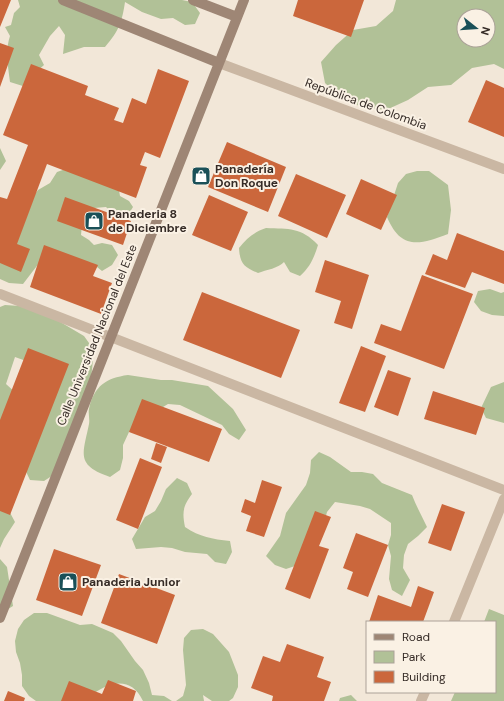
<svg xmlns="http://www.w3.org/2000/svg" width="504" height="701" viewBox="0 0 504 701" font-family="'DM Sans',sans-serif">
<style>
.green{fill:#b1c197;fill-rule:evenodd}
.building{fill:#cb673c}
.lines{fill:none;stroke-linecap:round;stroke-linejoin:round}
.street{stroke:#cab7a3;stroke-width:10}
.secondary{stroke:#9e8675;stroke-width:10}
.labels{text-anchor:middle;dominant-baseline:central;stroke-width:4;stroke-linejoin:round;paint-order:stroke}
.street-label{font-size:12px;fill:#352b26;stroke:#faf1e4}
.poi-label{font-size:12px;font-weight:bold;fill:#352b26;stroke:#faf1e4;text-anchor:start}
</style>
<rect width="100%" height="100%" fill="#f2e7d8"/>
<!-- green -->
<path class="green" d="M18 0H182L192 2 200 13 195 24 185 25 173 18 161 19 142 12 125 2C122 22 119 31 105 47H84L63 54 65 35 59 26 50 36 39 55 44 65 35 73 26 87 10 82C8 66 5 51 10 36L5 27 11 25 14 13 20 7Z
M396 0H504V69L494 64 472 68 451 85 428 87 408 100 386 110 362 107 342 99 325 83 321 62 336 45 353 30 376 26 393 11ZM464 16H488V40H464Z
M0 148 6 161 0 170Z
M74 166 118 185 120 196 129 201 133 207 128 215 113 214 106 207 94 208 82 225 81 235 89 240 94 245 102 243 112 245 118 255 112 265 102 271 92 263 46 254 23 284 9 283 0 279V259L12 239 24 208 38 190 50 183 57 172Z
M417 171H429L448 185 451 210 448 234C419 245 401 250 387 217L398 183 406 174Z
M266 228C289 229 301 227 318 245 314 258 310 267 300 276L290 272 284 262C279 268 266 270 258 273 244 267 240 264 239 248 247 238 254 232 266 228Z
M490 289 501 293 504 292V316L492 315 481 311 474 302 478 291Z
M5 305 35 307 84 336 94 350 91 379 61 470 44 481 30 480 20 459 40 366 15 357 6 384 17 394 0 424V307Z
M128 375 161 380H172L208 386 233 409 246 430 239 440 229 434 222 425 180 405 168 404 158 410 129 432 123 445V458L120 470 110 477C75 465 83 454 89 424 90 419 88 414 89 409 94 386 106 378 128 375Z
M504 382V423L486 418 481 408 491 387Z
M319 452 330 457 351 472H362L373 474 382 483 412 495C416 506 422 516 427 527L418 536 408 544 404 555 403 568 410 580 402 596 392 590 389 579 391 556 388 545 391 535V523L370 509 360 506 335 502 327 512 324 523 298 565 286 569 275 565 266 556 280 536 286 513 306 485 310 473 311 460Z
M177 478 187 483 192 494C183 506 182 512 185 527 200 537 212 539 230 541L232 552 226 564 215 562 207 554 185 552 172 548 161 547 136 549 132 539 145 517 155 511 161 501 166 489Z
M0 506 7 507 15 522 4 539 0 548Z
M0 559 7 567 13 606 0 614Z
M489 609 504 615V701H451L455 692H495V622H484Z
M34 613H47L80 625 92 624 113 633 121 641 135 661 143 670 149 683 152 695 164 696 172 701H143C130 672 102 684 85 701H36L29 696 22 686V675L20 663 16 652 15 641 18 629 24 620Z
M203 629 213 634 229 652 238 675V687L233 698 229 701H212L203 695 204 701H176L183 696 186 685 183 650 184 638 191 630Z
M351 695 357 701H339L340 698Z"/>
<!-- building -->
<path class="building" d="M0 0H11L0 27Z
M298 0H364L351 37 293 16Z
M0 43 14 48 0 87Z
M31 64 88 86 85 95 119 108 114 120 123 123 132 98 146 104 158 69 189 81 160 158 145 152 140 165 147 167 136 198 47 164 17 244 30 249 21 272 0 263V197L7 199 28 145 3 135Z
M486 80 504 88V137L468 122Z
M227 142 286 167 268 212 208 187Z
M296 174 346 195 327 238 278 216Z
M361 179 397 195 381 230 346 214Z
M209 195 248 212 231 251 192 235Z
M65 197 131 221 123 245 57 221Z
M457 233 504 251V284L472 272 465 288 425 274 433 254 447 260Z
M44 245 98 265 93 276 112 283 101 314 30 287Z
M325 260 369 275 352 329 334 323 341 301 315 292Z
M422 275 473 294 444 369 374 343 381 324 401 331Z
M202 292 300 330 281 378 183 340Z
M361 346 386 356 365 412 339 403Z
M28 348 69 364 10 515 0 511V420Z
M388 370 411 378 398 416 374 407Z
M433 391 485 408 476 435 424 419Z
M142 399 222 429 209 462 129 432Z
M156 443 167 447 161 463 151 459Z
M140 458 162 467 138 529 116 520Z
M262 480 282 487 264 537 246 531 251 516 241 512 245 499 255 503Z
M442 504 465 512 451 551 428 543Z
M315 511 331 517 319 546 329 549 310 599 285 589Z
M356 533 388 545 368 597 347 589 353 572 343 568Z
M54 549 101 565 82 616 36 600Z
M119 574 175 595 157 644 101 623Z
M418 586 434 592 423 622H369L378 595 411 607Z
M287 644 324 657 317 677 331 682 324 701H272L273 696 251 688 263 656 280 662Z
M108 680 136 691 133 701H61L69 681 102 694Z
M8 691 25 698 24 701H4Z"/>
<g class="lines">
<!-- street -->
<path class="street" d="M219 63 504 169
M0 294 504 490
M454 622 504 499
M421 701 425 692"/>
<!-- secondary -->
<path class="secondary" d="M63 0 219 63
M193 0 237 17
M0 618 244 0"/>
</g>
<!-- icons -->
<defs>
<g id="shop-square" transform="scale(1)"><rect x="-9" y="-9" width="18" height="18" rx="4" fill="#1a5058" stroke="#faf1e4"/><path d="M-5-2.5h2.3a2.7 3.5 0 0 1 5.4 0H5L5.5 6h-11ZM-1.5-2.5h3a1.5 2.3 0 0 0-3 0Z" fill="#fff"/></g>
</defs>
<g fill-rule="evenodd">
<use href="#shop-square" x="201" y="176"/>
<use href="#shop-square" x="94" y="221"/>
<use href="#shop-square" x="68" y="582"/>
</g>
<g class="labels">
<!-- street labels -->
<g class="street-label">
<text transform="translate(366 104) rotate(20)">República de Colombia</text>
<text transform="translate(97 335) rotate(-68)">Calle Universidad Nacional del Este</text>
</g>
<!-- poi labels -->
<g class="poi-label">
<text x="215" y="169">Panadería<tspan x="215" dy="14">Don Roque</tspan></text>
<text x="108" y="214">Panaderia 8<tspan x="108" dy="14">de Diciembre</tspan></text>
<text x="82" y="582">Panaderia Junior</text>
</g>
</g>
<!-- legend -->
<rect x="366" y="621" width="130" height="72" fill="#faf1e4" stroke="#aba298"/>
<rect x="374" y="634" width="20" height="6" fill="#9e8675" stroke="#aba298"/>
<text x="402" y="641" font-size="12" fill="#352b26">Road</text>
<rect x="374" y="651" width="20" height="12" fill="#b1c197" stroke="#aba298"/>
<text x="402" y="661" font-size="12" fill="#352b26">Park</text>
<rect x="374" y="671" width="20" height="12" fill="#cb673c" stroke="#aba298"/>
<text x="402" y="681" font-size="12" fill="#352b26">Building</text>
<!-- north arrow -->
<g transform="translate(476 28) rotate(107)"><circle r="19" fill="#faf1e4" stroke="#aba298"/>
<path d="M0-3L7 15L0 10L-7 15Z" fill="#1a5058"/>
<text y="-6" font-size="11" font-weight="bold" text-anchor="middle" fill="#352b26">N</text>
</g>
</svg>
